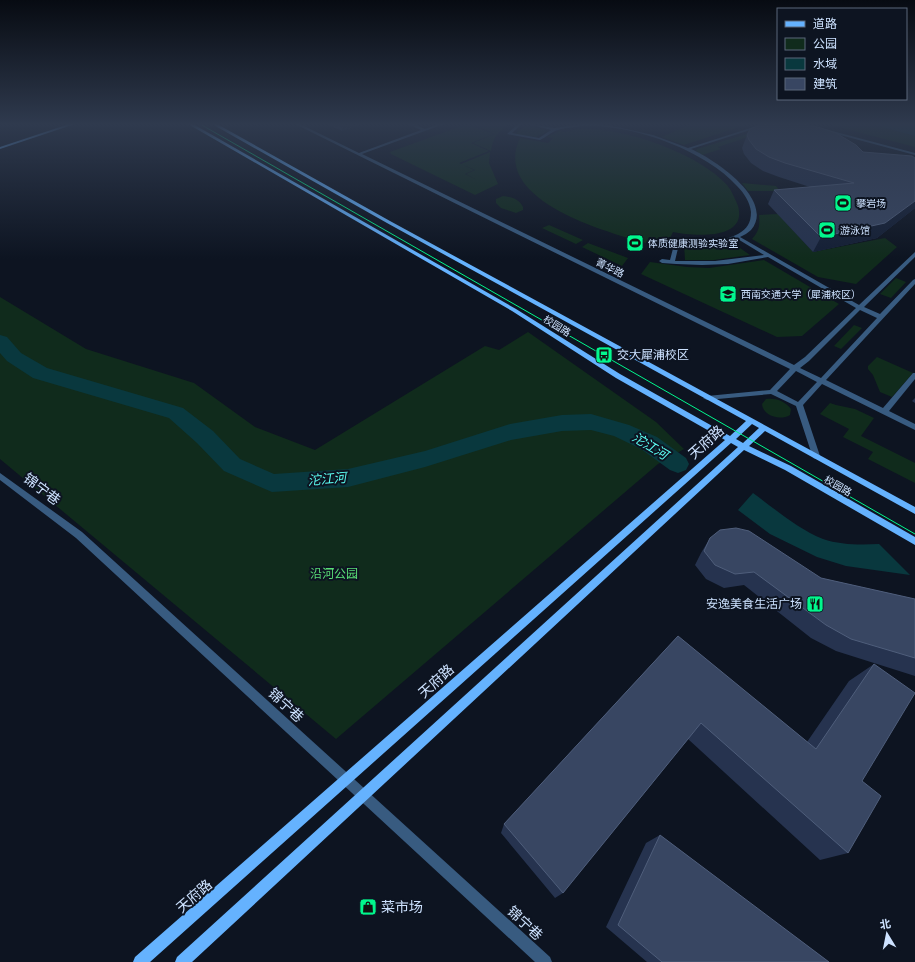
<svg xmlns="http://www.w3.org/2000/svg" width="915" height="962" viewBox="0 0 915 962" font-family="'DM Sans','Noto Sans SC',sans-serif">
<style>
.green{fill:#102b1c}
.water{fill:#09383e}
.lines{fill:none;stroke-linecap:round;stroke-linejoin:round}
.river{fill:#09383e;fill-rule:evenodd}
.street{fill:#385b80;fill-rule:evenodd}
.secondary{fill:#65b2fe;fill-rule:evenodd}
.tram{stroke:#01f78d;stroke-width:1}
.wall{fill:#26334f}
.shaded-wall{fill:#141f35}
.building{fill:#384662;stroke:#4f5e7b}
.labels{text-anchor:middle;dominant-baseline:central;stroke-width:4;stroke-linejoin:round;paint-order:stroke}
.far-poi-label{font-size:10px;fill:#cde2ff;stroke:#0d1421;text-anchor:start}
.far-street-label{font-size:10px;fill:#cde2ff;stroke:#0d1421}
.poi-label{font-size:12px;fill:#cde2ff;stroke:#0d1421;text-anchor:start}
.park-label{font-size:12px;fill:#5ade77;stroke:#0d1421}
.water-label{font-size:13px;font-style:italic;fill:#5cfef3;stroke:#0d1421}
.near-street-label{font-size:14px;fill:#cde2ff;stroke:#0d1421}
.near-poi-label{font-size:14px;fill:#cde2ff;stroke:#0d1421;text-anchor:start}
</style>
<rect width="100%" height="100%" fill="#0d1421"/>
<!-- green -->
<path class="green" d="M467 124 494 134 471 143 489 151 459 163 474 170 465 174 477 180 466 174 475 170 461 164 490 152 489 163 498 184 475 195 391 154 390 152Z
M472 124H509C498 131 493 138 491 151L473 143 495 134Z
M690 124H748L684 145 662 137Z
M827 124H871L915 136V147Z
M527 125 548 131 536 137 515 134Z
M577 129C620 126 697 152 727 185 732 191 735 199 738 206 748 241 692 236 673 232L665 248C623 237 488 205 520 138L548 143 553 138 547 137 561 130 564 132Z
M753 132 751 136 718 147 721 149 702 155 696 151 697 149Z
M742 183 776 186 780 191H748Z
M503 196C512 197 519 199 523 207V210L516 213 501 208 496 203V199Z
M778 214 813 252 885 238 897 247 856 284 818 277 752 239C759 231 760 226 759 215Z
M549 225 583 240 576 244 542 228Z
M730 241 750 255 714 260H685L684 244 703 245Z
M588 243 628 258 622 266 582 247Z
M764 260 839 304 802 336 777 337 641 274 650 262 687 267 709 268Z
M896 278 906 282 891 298 880 294Z
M0 297 86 349 194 383 255 427 315 450 485 346 499 350 528 332 656 422 684 449 658 464 336 739 0 459Z
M854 325 862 328 841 349 834 346Z
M877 357 913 373 892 397 880 392 873 375 868 369V366Z
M766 399C776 398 785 401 791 409L790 415C780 421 763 416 762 404Z
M830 403 836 405 855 409 874 418 861 436 915 463V483L868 459 873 452 843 437 849 429 820 414Z"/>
<!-- water -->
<path class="water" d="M871 124H915V136Z
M753 493C775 509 798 529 823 539 840 545 861 545 879 544L910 575 846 566 817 557 770 534 738 510Z"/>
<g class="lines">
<!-- river -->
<path class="river" d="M0 335 7 337 21 353 47 368 183 408 213 431 240 459 274 474 348 469 425 451 510 424 562 415 591 414 629 425 657 437 686 458 689 464 686 470 678 473 670 470 641 449 614 436 591 430 562 431 511 440 425 467 348 487 272 492 224 471 197 443 169 418 33 378 7 361 0 353Z"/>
<!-- street -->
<path class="street" d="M295 124H300L359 153 421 130 408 124H414L425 129 438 124H444L362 154 794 365 805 357 856 308 768 257 728 264 702 265 676 264 662 263 659 261 662 259 670 260 675 241C696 238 718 245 738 234 747 229 751 223 751 212 750 202 744 193 737 186 706 151 635 125 588 126 581 126 561 128 555 131 550 133 545 138 540 140L507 134 518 124H522L512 133 539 138 551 130 529 124 554 128 583 124H597L617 127 653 135 688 148 763 124H769L691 149C714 159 776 200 751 230 748 233 744 235 740 237L859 305 915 252V257L864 307 880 314 913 280 915 279V284L826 380 883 408 913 373H915V379L889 411 915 424V430L822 384 803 405 820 456 816 459 813 458 796 406 771 394 707 400 703 398 707 396 770 390 790 369ZM736 238 764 255 715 261H675L679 244 713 243ZM860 310 877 318 821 378 800 368 809 361ZM796 371 817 382 798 402 777 391Z
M799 124H806L915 153V155Z
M0 473 82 532 550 957 552 962H535L76 538 0 480Z"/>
<!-- secondary -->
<path class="secondary" d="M69 124H75L0 149V147Z
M188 124H193L516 309 620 374 730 436 746 421 387 223 212 124H217L390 221 915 507V514L765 431 749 446 791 466 915 537V545L785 470 744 450 192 962H175L177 957 738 447 731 443 150 962H133L135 957 725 440 616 378 512 311ZM752 424 759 428 743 443 736 439Z"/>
<!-- tram -->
<path class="tram" d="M200 124 915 534"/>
</g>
<!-- wall -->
<path class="wall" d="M327 124H362L342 131Z
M747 135 863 152 915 158V208L877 238 813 252 768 204 774 190 810 187 779 177 763 171 751 163 744 154 742 148Z
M915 398V403L912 401Z
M710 538 821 578 915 599V676L836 651 811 638 744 585 724 588 706 579 695 565 701 553Z
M678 636 807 742 849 681 874 664 862 781 848 853 820 860 688 739 563 893 555 898 501 833 504 824Z
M660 835 829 962H647L606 927 646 843Z"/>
<!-- shaded-wall -->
<path class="shaded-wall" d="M341 124H362L342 131Z
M915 201V208L877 238 813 252 821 237Z"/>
<!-- building -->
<path class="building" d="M763 124H804L821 128 836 133 856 145 863 152 912 156 915 158V201L885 223 821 237 774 190 854 183 785 163 769 157 756 149 749 140 747 135 750 129Z
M736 528 749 531 821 578 915 599V658L851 639 826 625 754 572 735 574 715 565 704 551 710 538 720 530Z
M678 636 816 749 874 664 915 693 862 781 881 796 848 853 701 723 563 893 504 824Z
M660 835 829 962H662L618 925Z"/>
<!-- sky -->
<linearGradient id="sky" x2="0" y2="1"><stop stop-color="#070b12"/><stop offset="0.48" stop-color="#2f3a4e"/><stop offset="1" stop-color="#2f3a4e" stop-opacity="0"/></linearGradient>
<rect width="915" height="259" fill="url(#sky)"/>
<!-- icons -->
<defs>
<g id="stadium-square" transform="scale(0.9)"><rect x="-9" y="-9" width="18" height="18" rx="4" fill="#01f78d" stroke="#0d1421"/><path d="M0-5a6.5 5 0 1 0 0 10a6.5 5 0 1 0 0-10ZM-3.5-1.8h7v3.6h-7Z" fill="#111"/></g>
<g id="university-square" transform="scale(0.9)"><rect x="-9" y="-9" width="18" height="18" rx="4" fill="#01f78d" stroke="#0d1421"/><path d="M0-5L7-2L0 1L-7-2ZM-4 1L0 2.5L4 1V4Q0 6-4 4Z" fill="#111"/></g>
<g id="bus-square" transform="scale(0.9)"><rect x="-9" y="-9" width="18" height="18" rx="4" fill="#01f78d" stroke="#0d1421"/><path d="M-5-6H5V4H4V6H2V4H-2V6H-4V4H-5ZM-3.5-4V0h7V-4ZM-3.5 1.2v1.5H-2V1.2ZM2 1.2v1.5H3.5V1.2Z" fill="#111"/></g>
<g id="restaurant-square" transform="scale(0.9)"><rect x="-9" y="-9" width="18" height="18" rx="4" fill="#01f78d" stroke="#0d1421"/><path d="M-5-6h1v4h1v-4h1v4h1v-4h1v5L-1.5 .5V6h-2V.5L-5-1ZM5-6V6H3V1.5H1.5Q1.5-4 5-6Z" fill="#111"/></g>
<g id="shop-square" transform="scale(0.9)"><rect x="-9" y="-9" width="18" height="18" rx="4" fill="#01f78d" stroke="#0d1421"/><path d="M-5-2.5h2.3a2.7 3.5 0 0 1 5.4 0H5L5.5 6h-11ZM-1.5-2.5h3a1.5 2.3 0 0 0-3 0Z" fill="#111"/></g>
</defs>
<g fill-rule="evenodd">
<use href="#stadium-square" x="843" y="203"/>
<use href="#stadium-square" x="827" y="230"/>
<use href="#stadium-square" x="635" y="243"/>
<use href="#university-square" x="728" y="294"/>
<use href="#bus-square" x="604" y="355"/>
<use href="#restaurant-square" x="815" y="604"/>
<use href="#shop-square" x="368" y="907"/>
</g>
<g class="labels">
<!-- far-poi labels -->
<g class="far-poi-label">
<text x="856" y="203">攀岩场</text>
<text x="840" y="230">游泳馆</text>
<text x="648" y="243">体质健康测验实验室</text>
<text x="741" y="294">西南交通大学（犀浦校区）</text>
</g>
<!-- far-street labels -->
<g class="far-street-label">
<text transform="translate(610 268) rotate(26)">菁华路</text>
<text transform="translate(557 326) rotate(32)">校园路</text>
<text transform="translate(838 486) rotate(30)">校园路</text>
</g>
<!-- poi labels -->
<g class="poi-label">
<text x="617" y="355">交大犀浦校区</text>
<text x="802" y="604" text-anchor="end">安逸美食生活广场</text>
</g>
<!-- park labels -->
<g class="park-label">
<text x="334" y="574">沿河公园</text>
</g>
<!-- water labels -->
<g class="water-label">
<text transform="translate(650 446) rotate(31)">沱江河</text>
<text transform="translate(327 479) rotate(-5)">沱江河</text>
</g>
<!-- near-street labels -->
<g class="near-street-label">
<text transform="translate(706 442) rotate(-42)">天府路</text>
<text transform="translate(42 489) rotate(37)">锦宁巷</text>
<text transform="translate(436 681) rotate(-42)">天府路</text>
<text transform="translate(286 705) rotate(43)">锦宁巷</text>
<text transform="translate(194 896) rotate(-41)">天府路</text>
<text transform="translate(525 923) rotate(43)">锦宁巷</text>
</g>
<!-- near-poi labels -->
<g class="near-poi-label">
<text x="381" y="907">菜市场</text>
</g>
</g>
<!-- legend -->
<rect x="777" y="8" width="130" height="92" fill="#0d1421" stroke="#5a667a"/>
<rect x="785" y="21" width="20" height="6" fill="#65b2fe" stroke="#5a667a"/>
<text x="813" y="28" font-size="12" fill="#cde2ff">道路</text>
<rect x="785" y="38" width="20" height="12" fill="#102b1c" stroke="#5a667a"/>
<text x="813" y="48" font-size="12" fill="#cde2ff">公园</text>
<rect x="785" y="58" width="20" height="12" fill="#09383e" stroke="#5a667a"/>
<text x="813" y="68" font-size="12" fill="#cde2ff">水域</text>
<rect x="785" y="78" width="20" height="12" fill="#384662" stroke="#5a667a"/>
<text x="813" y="88" font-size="12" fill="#cde2ff">建筑</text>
<!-- north arrow -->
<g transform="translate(887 934) rotate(350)" stroke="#0d1421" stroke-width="3" paint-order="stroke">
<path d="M0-3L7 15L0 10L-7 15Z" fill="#cde2ff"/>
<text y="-6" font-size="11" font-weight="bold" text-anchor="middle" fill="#cde2ff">北</text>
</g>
</svg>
